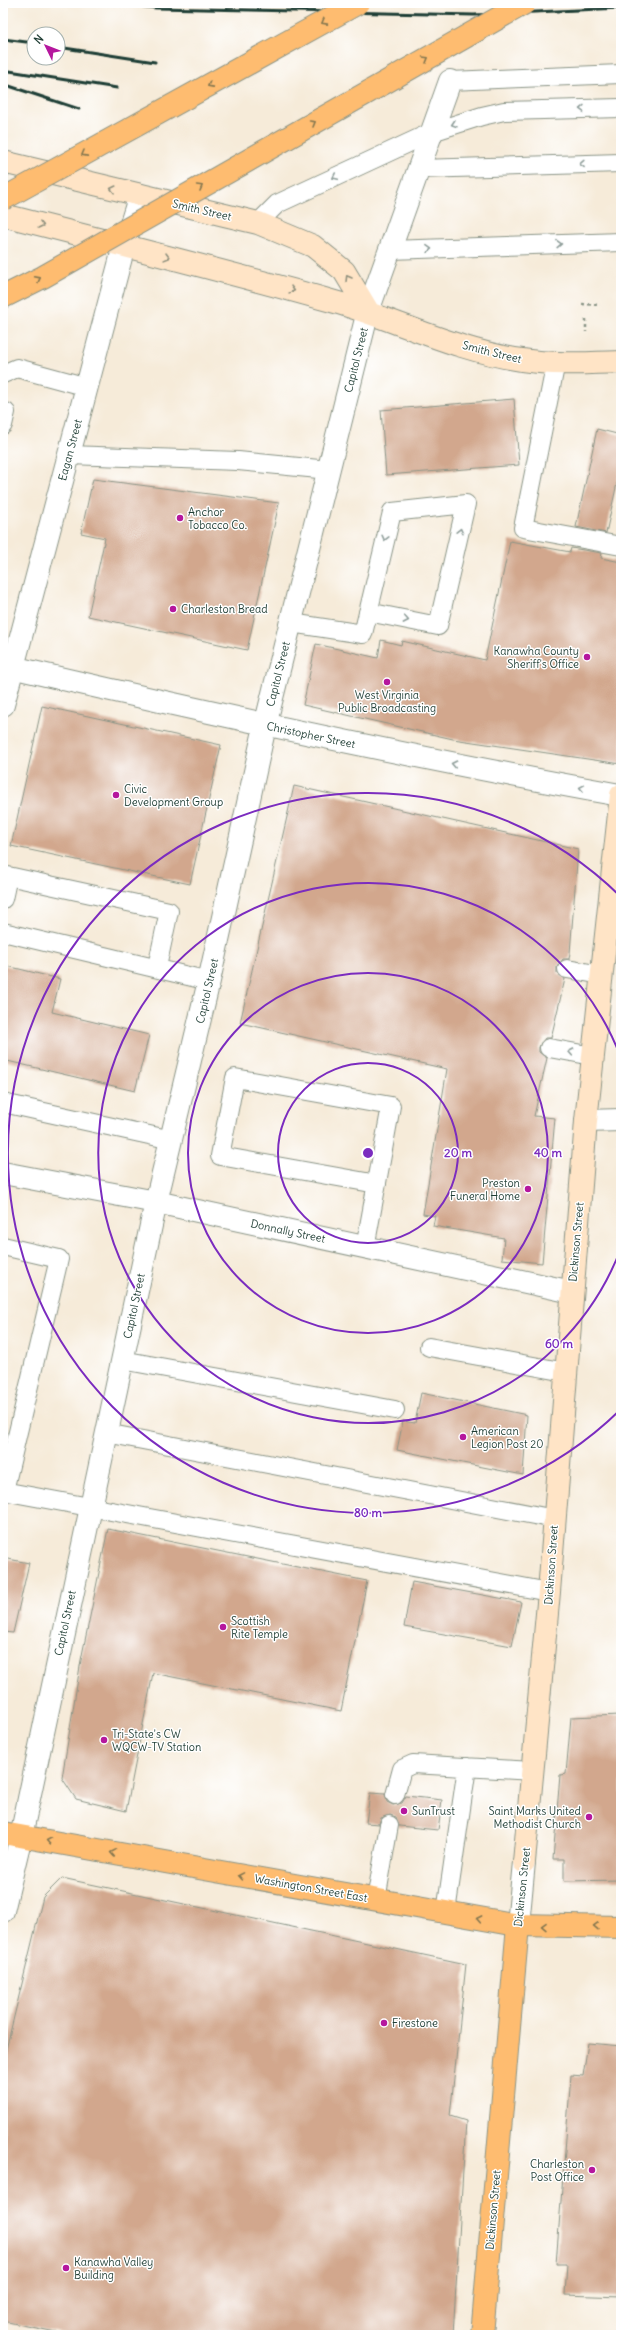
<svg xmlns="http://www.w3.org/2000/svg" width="624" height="2338" viewBox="0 0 624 2338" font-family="Delius,sans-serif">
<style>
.building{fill:#d2a78d}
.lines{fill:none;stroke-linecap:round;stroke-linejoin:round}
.lane-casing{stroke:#8a9486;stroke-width:20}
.street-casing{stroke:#8a9486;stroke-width:24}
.secondary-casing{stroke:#8a9486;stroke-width:24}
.primary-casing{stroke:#8a9486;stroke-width:24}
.path{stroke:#8a9486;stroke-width:2.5;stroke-dasharray:3 3;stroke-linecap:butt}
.lane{stroke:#fff;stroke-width:18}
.street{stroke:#fff;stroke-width:22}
.secondary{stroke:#ffe4c6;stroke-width:22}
.primary{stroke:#febc70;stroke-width:22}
.rail{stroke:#1f3d34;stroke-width:3}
.highway-bridge-casing{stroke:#8a9486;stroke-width:24;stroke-linecap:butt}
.highway-bridge{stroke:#febc70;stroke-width:22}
.oneway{stroke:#83764f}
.oneway2{stroke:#8f9e9a}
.oneway3{stroke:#8f907d}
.ring{fill:none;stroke:#7b2cbf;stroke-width:2}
.poi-dot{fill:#b5179e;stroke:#fff;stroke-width:1.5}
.labels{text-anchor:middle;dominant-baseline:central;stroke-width:3;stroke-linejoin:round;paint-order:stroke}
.street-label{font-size:11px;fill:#1f3d34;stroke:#fff}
.poi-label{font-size:11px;fill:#1f3d34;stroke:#fff;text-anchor:start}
.centre{fill:#7b2cbf;stroke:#fff;stroke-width:2}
.ring-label{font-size:12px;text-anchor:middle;font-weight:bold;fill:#7b2cbf;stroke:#fff;stroke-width:3;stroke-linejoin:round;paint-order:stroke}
</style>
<rect width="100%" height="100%" fill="#fff"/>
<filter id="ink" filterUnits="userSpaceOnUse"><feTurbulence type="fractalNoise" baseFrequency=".025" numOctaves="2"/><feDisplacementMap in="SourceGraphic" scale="8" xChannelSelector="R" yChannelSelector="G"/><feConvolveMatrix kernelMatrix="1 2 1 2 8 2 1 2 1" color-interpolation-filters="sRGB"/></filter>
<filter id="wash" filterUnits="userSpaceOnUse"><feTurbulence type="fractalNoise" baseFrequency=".012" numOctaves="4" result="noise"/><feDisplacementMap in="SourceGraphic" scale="16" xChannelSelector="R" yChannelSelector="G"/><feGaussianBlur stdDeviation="0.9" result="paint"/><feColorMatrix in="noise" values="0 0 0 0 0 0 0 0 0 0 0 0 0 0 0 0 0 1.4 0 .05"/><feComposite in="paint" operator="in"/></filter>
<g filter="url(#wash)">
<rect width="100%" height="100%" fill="#f6ebd9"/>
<g id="blocks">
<!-- building -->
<path class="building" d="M514 399 519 465 386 475 381 410Z
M597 429 621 435V465L606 533 576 527Z
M93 479 279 503 247 650 88 616 105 538 81 533Z
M510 541 570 552 571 548 602 553 601 558 621 562V764L453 739 303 705 316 644 378 658 381 640 401 645 402 641 485 660Z
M42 706 221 745 190 884 11 846Z
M294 786 578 849 570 953 569 959H563L557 967V973L565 979 551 1038H545L539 1047V1052L547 1058 534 1116 555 1118 542 1263 502 1259 504 1238 433 1226 435 1216 423 1214 447 1069 240 1023Z
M3 965 60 979 52 1012 149 1035 135 1091 3 1060Z
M421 1393 527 1415 523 1475 397 1450 403 1421 415 1423Z
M108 1529 367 1581 341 1711 153 1673 126 1811 76 1799 62 1778 81 1660Z
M3 1558 29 1563 13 1633 3 1632Z
M412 1582 521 1602 512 1646 404 1627Z
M621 1715V1880L564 1881V1859H553L560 1775 566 1774 571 1717Z
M370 1793 385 1794 387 1802 393 1805 402 1803 406 1796 442 1800 438 1830 399 1826 396 1817 390 1815 381 1818 379 1824 366 1823Z
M62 1878 466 1964 450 2116 466 2121 453 2335H70L3 2321V2062L43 1897Z
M588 2043 621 2046V2297L565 2295 567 2264H556L571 2075 583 2076Z"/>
</g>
</g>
<g filter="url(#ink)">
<use href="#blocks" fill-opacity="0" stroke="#8a9486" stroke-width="1"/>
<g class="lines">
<!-- lane casing -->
<g class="lane-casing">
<path id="lane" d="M450 81 621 74
M419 169 621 163
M258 223 277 204 432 132 482 116 504 111 621 108
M390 250 621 242
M556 362 523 528 621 546
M3 374 17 368 87 387
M3 425 6 412
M69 455 238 461 329 470
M291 623 363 634 392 512 466 504 438 626 368 612
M3 899 8 876 169 911 157 967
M3 932 209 981
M567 969 602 975
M549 1048 593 1056
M3 1103 172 1140
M3 1246 59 1259 4 1491
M365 1248 391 1106 235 1078 220 1156 377 1184
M429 1347 566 1372
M122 1360 395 1410
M106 1433 555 1519
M3 1491 549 1592
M395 1795 402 1769 413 1764 533 1771
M376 1900 389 1825
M446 1912 467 1767"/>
</g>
<!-- street casing -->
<g class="street-casing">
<path id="street" d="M3 665C208 713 413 758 620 795
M3 705 124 246 140 195
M586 1121 621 1120
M3 1173 156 1202 572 1292
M3 1911 21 1836 156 1202 209 981 265 726 368 311 450 81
M518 1925 524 1862"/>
</g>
<!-- secondary casing -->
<g class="secondary-casing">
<path id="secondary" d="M3 162 258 223 313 246 344 271 368 311
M3 215C114 243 225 271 335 302 397 320 457 351 522 360 554 365 588 363 621 362
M524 1862 549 1592 586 1121 621 795"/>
</g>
<!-- primary casing -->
<g class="primary-casing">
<path id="primary" d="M3 1833 518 1925 621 1927
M482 2335 518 1925"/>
</g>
<!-- path -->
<path class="path" d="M582 304 600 305
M586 319V332"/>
<!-- lane -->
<use href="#lane" class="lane"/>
<!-- street -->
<use href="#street" class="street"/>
<!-- secondary -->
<use href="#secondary" class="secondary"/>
<!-- primary -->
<use href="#primary" class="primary"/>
<!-- rail -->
<path class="rail" d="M109 3 156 8 474 15 621 8
M3 39 34 43
M58 47 155 62
M3 70 117 88
M3 84 79 109"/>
<!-- highway-bridge casing -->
<g class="highway-bridge-casing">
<path id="highway-bridge" d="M3 199 358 3
M3 297 43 277 525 3"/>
</g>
<!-- highway-bridge -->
<use href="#highway-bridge" class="highway-bridge"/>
</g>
<!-- one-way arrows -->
<defs><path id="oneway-chevron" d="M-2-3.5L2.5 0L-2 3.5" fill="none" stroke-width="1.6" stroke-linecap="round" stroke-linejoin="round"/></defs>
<g class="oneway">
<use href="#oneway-chevron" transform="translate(324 22) rotate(151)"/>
<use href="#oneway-chevron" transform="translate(426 59) rotate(-30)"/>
<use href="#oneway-chevron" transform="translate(210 85) rotate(151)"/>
<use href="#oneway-chevron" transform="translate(313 123) rotate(-30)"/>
<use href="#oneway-chevron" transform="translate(84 154) rotate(151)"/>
<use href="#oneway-chevron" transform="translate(200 187) rotate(-30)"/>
<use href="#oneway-chevron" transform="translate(38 279) rotate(-27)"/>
<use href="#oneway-chevron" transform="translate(49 1841) rotate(-170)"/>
<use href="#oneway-chevron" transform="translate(113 1853) rotate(-170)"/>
<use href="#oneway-chevron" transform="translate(241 1876) rotate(-170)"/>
<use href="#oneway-chevron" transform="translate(479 1919) rotate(-169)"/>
<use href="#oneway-chevron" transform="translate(544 1926) rotate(-179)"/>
<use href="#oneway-chevron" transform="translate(596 1926) rotate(-179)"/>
</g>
<g class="oneway2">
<use href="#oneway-chevron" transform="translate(582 109) rotate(179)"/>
<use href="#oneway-chevron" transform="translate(454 124) rotate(162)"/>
<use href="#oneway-chevron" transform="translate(582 164) rotate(178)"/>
<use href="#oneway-chevron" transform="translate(335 177) rotate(155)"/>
<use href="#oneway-chevron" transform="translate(559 244) rotate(-2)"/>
<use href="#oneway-chevron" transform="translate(429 249) rotate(-2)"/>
<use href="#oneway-chevron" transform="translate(460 531) rotate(-77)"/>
<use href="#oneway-chevron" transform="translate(385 538) rotate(104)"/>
<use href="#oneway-chevron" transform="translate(406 620) rotate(11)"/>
<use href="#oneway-chevron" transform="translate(454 764) rotate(-168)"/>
<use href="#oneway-chevron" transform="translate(582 788) rotate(-170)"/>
<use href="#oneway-chevron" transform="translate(571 1052) rotate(-169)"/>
</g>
<g class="oneway3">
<use href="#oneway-chevron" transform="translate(113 189) rotate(-166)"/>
<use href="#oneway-chevron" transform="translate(41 225) rotate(14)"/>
<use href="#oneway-chevron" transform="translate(167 257) rotate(15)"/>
<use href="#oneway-chevron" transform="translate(348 278) rotate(-121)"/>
<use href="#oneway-chevron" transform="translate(292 290) rotate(15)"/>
</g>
</g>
<!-- distance rings -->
<g class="ring">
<circle cx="368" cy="1153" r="90"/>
<circle cx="368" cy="1153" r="180"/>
<path d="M621 1248A270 270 0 1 1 621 1058"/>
<path d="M620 1410A360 360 0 1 1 620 896"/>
</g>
<!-- markers -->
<g class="poi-dot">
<circle cx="180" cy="518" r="4"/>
<circle cx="173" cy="609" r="4"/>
<circle cx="587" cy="657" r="4"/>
<circle cx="387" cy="682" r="4"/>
<circle cx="116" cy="795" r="4"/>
<circle cx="528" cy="1189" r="4"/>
<circle cx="463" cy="1437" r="4"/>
<circle cx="223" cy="1627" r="4"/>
<circle cx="104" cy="1740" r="4"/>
<circle cx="404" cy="1811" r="4"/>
<circle cx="589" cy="1817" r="4"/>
<circle cx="384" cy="2023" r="4"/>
<circle cx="592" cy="2170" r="4"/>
<circle cx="66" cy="2268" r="4"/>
</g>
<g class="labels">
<!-- street labels -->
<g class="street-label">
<text transform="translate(202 210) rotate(13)">Smith Street</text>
<text transform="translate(492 352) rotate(14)">Smith Street</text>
<text transform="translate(356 360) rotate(-76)">Capitol Street</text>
<text transform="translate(70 450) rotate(-75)">Eagan Street</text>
<text transform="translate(278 674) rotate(-76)">Capitol Street</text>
<text transform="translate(311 735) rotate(12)">Christopher Street</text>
<text transform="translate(207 991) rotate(-77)">Capitol Street</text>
<text transform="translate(288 1231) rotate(12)">Donnally Street</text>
<text transform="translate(576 1242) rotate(-85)">Dickinson Street</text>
<text transform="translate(134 1306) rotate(-78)">Capitol Street</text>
<text transform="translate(551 1565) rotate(-86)">Dickinson Street</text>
<text transform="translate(65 1623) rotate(-78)">Capitol Street</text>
<text transform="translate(522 1887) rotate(-84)">Dickinson Street</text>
<text transform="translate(311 1888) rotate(10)">Washington Street East</text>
<text transform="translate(493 2210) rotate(-85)">Dickinson Street</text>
</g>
<!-- poi labels -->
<g class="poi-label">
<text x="188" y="512">Anchor<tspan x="188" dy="13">Tobacco Co.</tspan></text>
<text x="181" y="609">Charleston Bread</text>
<text x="579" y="651" text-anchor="end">Kanawha County<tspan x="579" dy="13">Sheriff's Office</tspan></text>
<text x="387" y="695" text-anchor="middle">West Virginia<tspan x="387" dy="13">Public Broadcasting</tspan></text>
<text x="124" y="789">Civic<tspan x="124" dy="13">Development Group</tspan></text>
<text x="520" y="1183" text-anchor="end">Preston<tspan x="520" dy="13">Funeral Home</tspan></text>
<text x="471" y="1431">American<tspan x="471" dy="13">Legion Post 20</tspan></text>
<text x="231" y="1621">Scottish<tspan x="231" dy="13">Rite Temple</tspan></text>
<text x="112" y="1734">Tri-State's CW<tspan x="112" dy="13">WQCW-TV Station</tspan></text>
<text x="412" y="1811">SunTrust</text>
<text x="581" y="1811" text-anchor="end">Saint Marks United<tspan x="581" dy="13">Methodist Church</tspan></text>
<text x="392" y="2023">Firestone</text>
<text x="584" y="2164" text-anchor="end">Charleston<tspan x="584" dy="13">Post Office</tspan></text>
<text x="74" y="2262">Kanawha Valley<tspan x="74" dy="13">Building</tspan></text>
</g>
</g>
<circle cx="368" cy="1153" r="6" class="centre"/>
<g class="ring-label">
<text x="458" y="1157">20 m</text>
<text x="548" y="1157">40 m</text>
<text x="559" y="1348">60 m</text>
<text x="368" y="1517">80 m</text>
</g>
<!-- margin -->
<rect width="624" height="2338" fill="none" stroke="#fff" stroke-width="16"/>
<!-- north arrow -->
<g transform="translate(46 46) rotate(313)"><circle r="19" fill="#ffffff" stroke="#a5b1ae"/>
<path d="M0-3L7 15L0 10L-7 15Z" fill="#b5179e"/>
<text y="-6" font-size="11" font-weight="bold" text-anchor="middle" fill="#1f3d34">N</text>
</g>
</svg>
